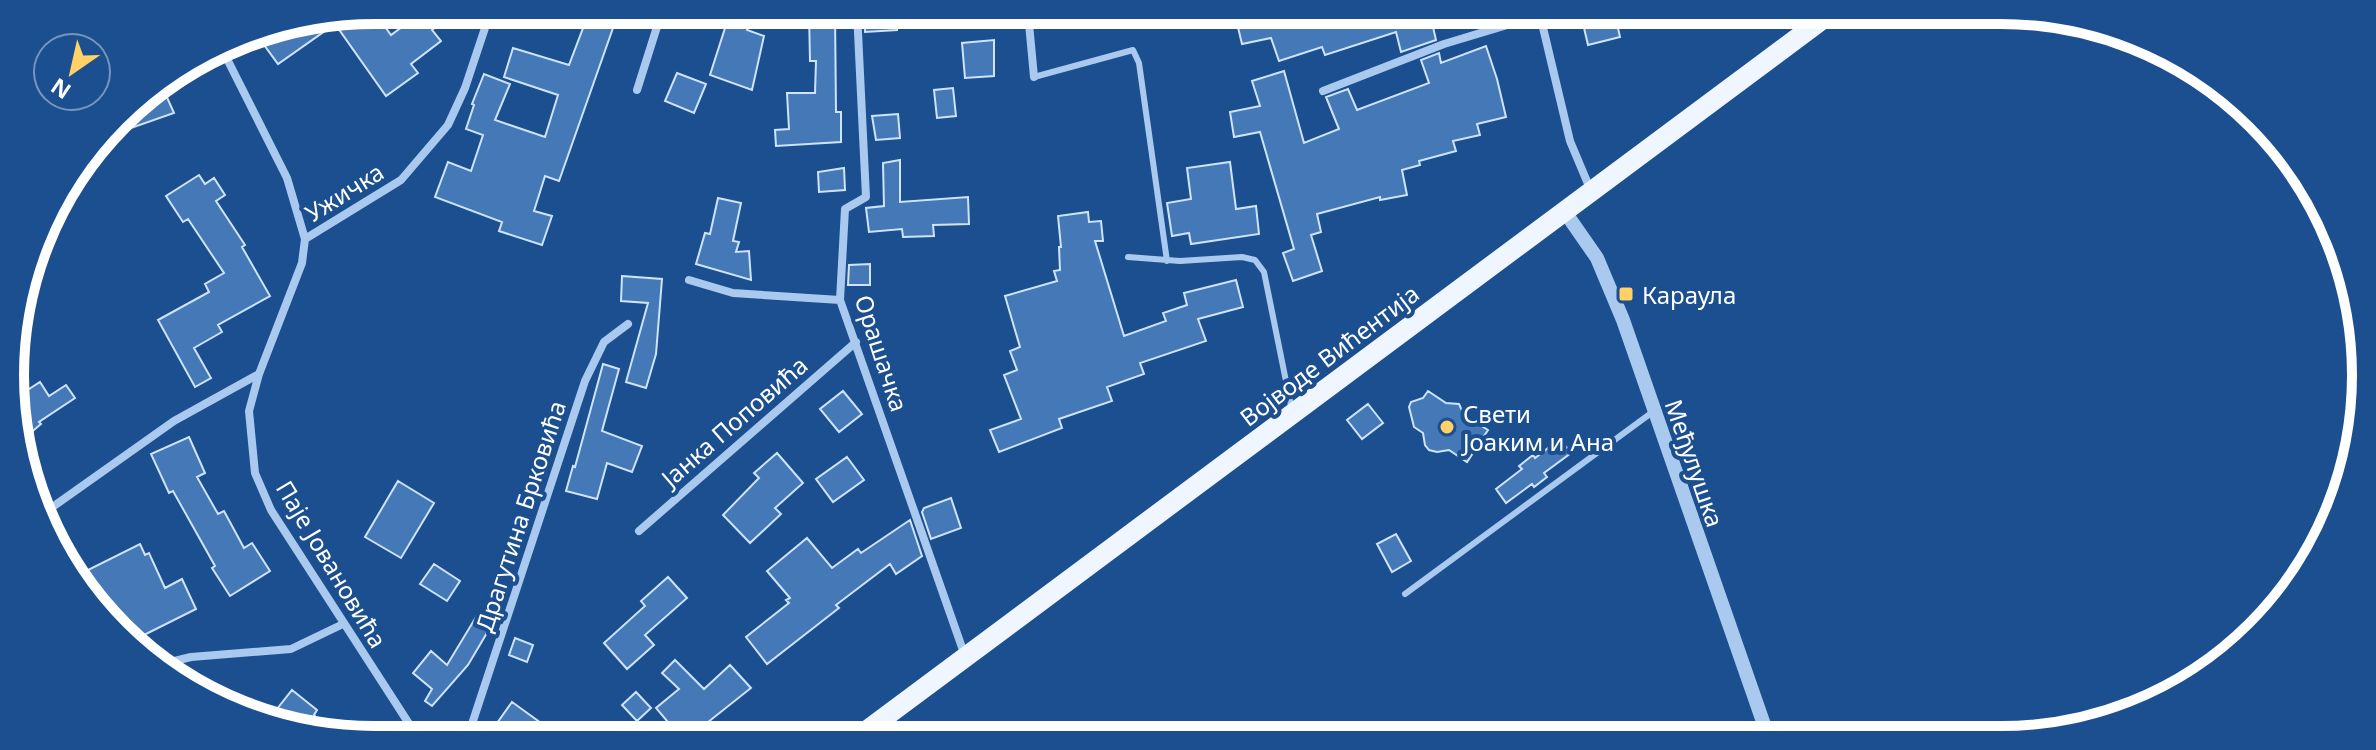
<svg xmlns="http://www.w3.org/2000/svg" width="2376" height="750" viewBox="0 0 2376 750" font-family="'Noto Sans',sans-serif">
<style>
.building{fill:#4478b7;stroke:#cfe3fa;stroke-width:2}
.lines{fill:none;stroke-linecap:round;stroke-linejoin:round}
.service{stroke:#a9c9ee;stroke-width:6}
.minor{stroke:#a9c9ee;stroke-width:8}
.tertiary{stroke:#a9c9ee;stroke-width:14}
.primary{stroke:#f0f6ff;stroke-width:20}
.poi-dot{fill:#ffd166;stroke:#1b4f8f;stroke-width:3}
.labels{text-anchor:middle;dominant-baseline:central;stroke-width:8;stroke-linejoin:round;paint-order:stroke}
.street-label{font-size:24px;fill:#fff;stroke:#1b4f8f}
.poi-label{font-size:24px;fill:#fff;stroke:#1b4f8f;text-anchor:start}
.rim{fill:none;stroke:#fff;stroke-width:10}
</style>
<rect width="100%" height="100%" fill="#1b4f8f"/>
<!-- building -->
<path class="building" d="M373 10 391 35 425 10 437 26 432 30 441 41 411 64 418 73 386 96 335 24 278 64 259 38 269 31Z
M541 11H619L559 181 545 176 534 211 552 216 542 245 499 231 502 222 435 197 448 162 471 171 483 135 466 129 474 105 472 104 484 74 510 84 495 120 545 137 558 95 504 77 513 48 569 65 583 28 540 13Z
M686 11 754 12 747 30 764 36 752 90 710 75 725 28 685 13Z
M809 12H835L836 112H841V142L776 146 775 130 789 129 787 93H815L816 61H810Z
M866 12H896L897 30 865 32Z
M1259 14H1430L1436 40 1401 52 1396 32 1325 55 1322 47 1279 61 1271 38 1242 44 1236 19Z
M1581 15H1615L1620 37 1588 45Z
M994 40V76L965 78 962 43Z
M1486 46 1497 79 1506 117 1477 124 1480 135 1453 141 1456 151 1419 161 1420 165 1402 170 1407 195 1380 200V197L1317 214 1321 232 1311 235 1322 271 1293 281 1283 253 1294 249 1260 132 1234 137 1230 112 1260 106 1252 81 1284 71 1304 143 1339 129 1326 97 1348 89 1357 110 1429 83 1421 60 1439 53 1441 63Z
M677 73 706 84 694 113 665 101Z
M161 84 174 113 131 128 124 113 134 101Z
M953 88 956 116 937 118 934 90Z
M898 114 900 138 876 140 872 116Z
M900 160V202L968 197 969 224 933 225 934 236 903 237 902 229 869 232 866 208 884 206 883 163Z
M1230 162 1236 209 1256 206 1259 234 1191 244 1189 233 1172 236 1167 203 1191 199 1187 168Z
M844 168 845 190 819 192 818 172Z
M199 175 205 184 214 178 225 195 216 201 245 245 242 247 270 296 218 325 222 332 194 348 211 378 195 387 158 320 209 292 205 284 224 273 188 219 183 222 166 196Z
M718 198 741 203 733 241 739 242 736 252 749 251 751 280 696 264 705 233 710 234Z
M1088 212 1089 222 1101 221 1103 241H1095L1124 336 1166 321 1163 313 1187 305 1184 293 1236 280 1243 307 1198 319 1206 341 1140 363 1144 374 1107 387 1112 401 1059 419 1062 428 999 452 990 430 1021 419 1004 375 1017 370 1010 351 1020 347 1005 296 1057 281 1054 271 1060 270 1059 247H1061L1058 216Z
M870 264V285H848L849 265Z
M622 276 662 279 656 354 646 388 626 382 648 303 621 301Z
M603 364 619 369 602 431 642 446 632 472 607 463 597 499 566 491 573 466 575 467Z
M40 382 49 396 66 385 75 398 39 422 41 424 21 441 19 410 29 402 23 393Z
M843 391 862 414 839 432 820 409Z
M1428 391 1446 403 1459 404 1464 415 1488 430 1467 462 1449 450 1437 452 1429 450 1425 445 1423 433 1414 427 1409 407 1411 402 1423 398Z
M1368 404 1383 423 1362 439 1347 420Z
M189 437 205 473 197 477 218 514 224 511 244 548 252 543 270 571 230 596 212 568 215 566 173 491 169 493 151 454Z
M1560 439 1571 453 1544 473 1547 477 1534 487 1532 484 1506 503 1496 489 1522 469 1519 466 1533 455 1535 458Z
M777 453 803 483 775 508 781 514 750 543 723 515 759 478 754 473Z
M847 457 864 480 833 502 816 479Z
M398 481 434 503 401 558 365 537Z
M951 498 961 528 931 539 922 512 924 508Z
M910 520 922 556 896 574 890 564 836 605 839 608 767 664 746 637 789 603 786 600 790 598 767 571 807 538 832 568 858 549 861 553Z
M1396 534 1411 561 1392 572 1377 544Z
M140 544 145 555 149 553 165 588 182 579 196 609 132 641 98 609 101 607 84 572Z
M434 564 460 581 447 601 420 584Z
M668 577 687 598 645 635 654 645 627 669 604 643 645 606 641 601Z
M479 612 494 621 468 665 432 706 425 701 432 689 413 673 431 651 447 665Z
M515 638 533 645 527 662 509 655Z
M675 660 704 689 730 665 751 688 693 734H678L656 708 679 689 662 673Z
M292 690 317 710 314 715 329 733H303L269 719Z
M636 692 651 708 637 721 622 705Z
M512 702 541 723 534 733H490Z"/>
<g class="lines">
<!-- service -->
<path class="service" d="M1034 77 1133 50 1139 63 1167 261
M1128 257 1180 261 1242 257 1255 260 1264 272 1292 411
M1405 594 1654 411"/>
<!-- minor -->
<path class="minor" d="M857 12 866 197 845 209 840 300 965 656
M1028 13 1034 77
M1540 15 1570 141 1591 191
M1796 16 1805 32
M221 47 287 178 305 239 302 263 259 374 249 411 255 473 271 510 415 733
M637 90 662 11
M1323 91 1444 44 1540 15
M305 239 401 180 448 125 465 88 491 10
M689 280 733 293 840 300
M44 513 174 421 259 374
M639 531 856 342
M158 665 191 657 291 649 343 624
M469 733 585 381 604 342 628 324"/>
<!-- tertiary -->
<path class="tertiary" d="M1565 212 1597 258 1623 320 1768 736"/>
<!-- primary -->
<path class="primary" d="M862 734 1827 16"/>
</g>
<!-- markers -->
<g class="poi-dot">
<rect x="1618" y="286" width="16" height="16" rx="4"/>
<circle cx="1447" cy="427" r="8"/>
</g>
<g class="labels">
<!-- street labels -->
<g class="street-label">
<text transform="translate(344 192) rotate(-32)">Ужичка</text>
<text transform="translate(882 353) rotate(72)">Орашачка</text>
<text transform="translate(1329 355) rotate(-37)">Војводе Вићентија</text>
<text transform="translate(734 421) rotate(-41)">Јанка Поповића</text>
<text transform="translate(1695 463) rotate(71)">Међулушка</text>
<text transform="translate(520 516) rotate(-72)">Драгутина Брковића</text>
<text transform="translate(332 564) rotate(59)">Паје Јовановића</text>
</g>
<!-- poi labels -->
<g class="poi-label">
<text x="1642" y="294">Караула</text>
<text x="1463" y="413">Свети<tspan x="1463" dy="28">Јоаким и Ана</tspan></text>
</g>
</g>
<!-- crop -->
<path d="M0 0H2376V750H0ZM375 24H2001A351 351 0 0 1 2352 375V375A351 351 0 0 1 2001 726H375A351 351 0 0 1 24 375V375A351 351 0 0 1 375 24Z" fill="#1b4f8f" fill-rule="evenodd"/>
<path class="rim" d="M375 24H2001A351 351 0 0 1 2352 375V375A351 351 0 0 1 2001 726H375A351 351 0 0 1 24 375V375A351 351 0 0 1 375 24Z"/>
<!-- north arrow -->
<g transform="translate(72 72) rotate(214)"><circle r="38" fill="#1b4f8f" stroke="#7695bc" stroke-width="2"/>
<path d="M0-6L14 30L0 20L-14 30Z" fill="#ffd166"/>
<text y="-12" font-size="22" font-weight="bold" text-anchor="middle" fill="#ffffff">N</text>
</g>
</svg>
